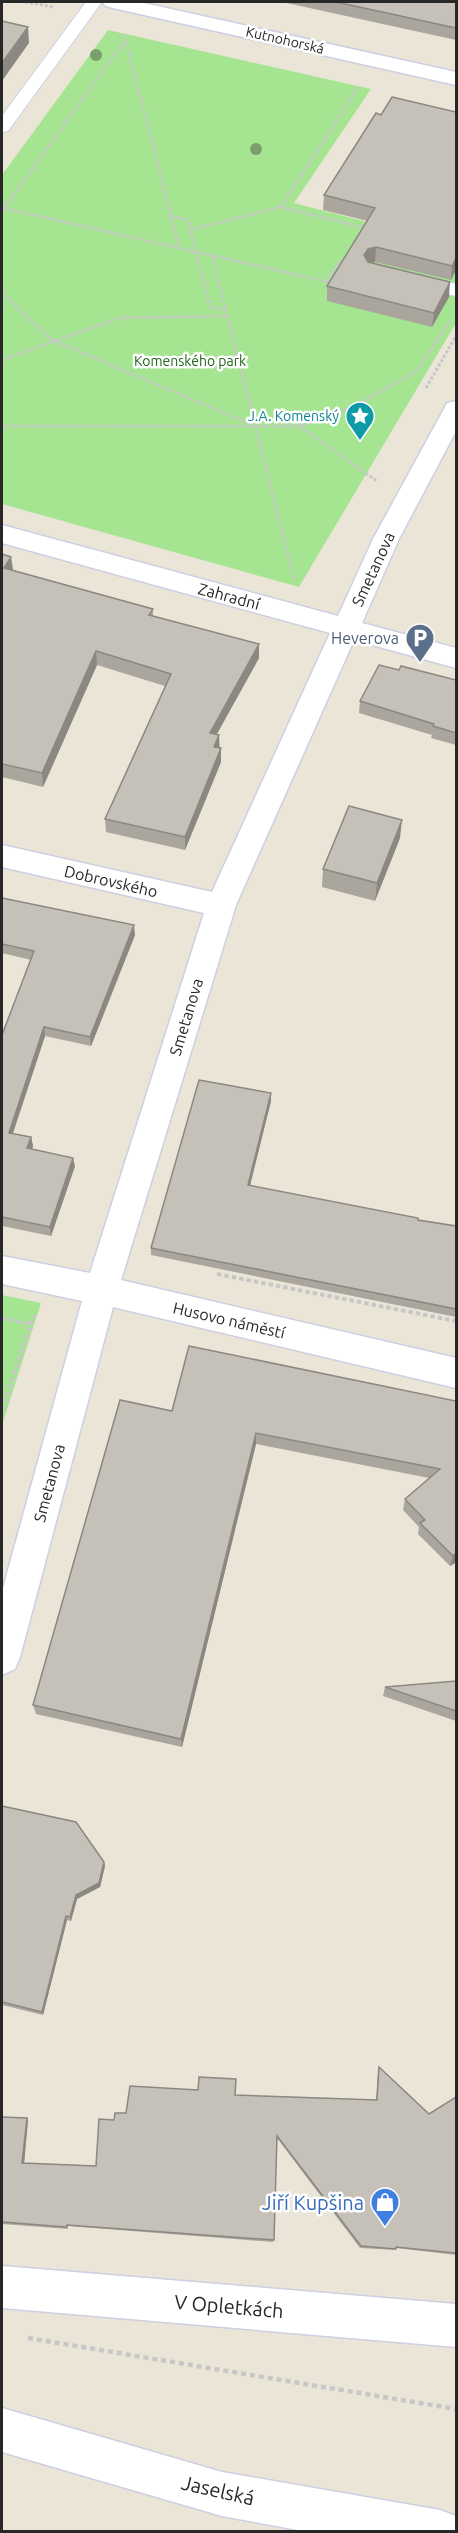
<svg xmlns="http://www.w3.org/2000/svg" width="458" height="2533" viewBox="0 0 458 2533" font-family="Ubuntu,sans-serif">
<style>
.green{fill:#a5e591}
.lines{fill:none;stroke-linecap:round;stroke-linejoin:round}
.lane-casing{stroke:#cdcfe2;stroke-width:2}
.street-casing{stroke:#cdcfe2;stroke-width:3}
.secondary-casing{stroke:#cdcfe2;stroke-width:3}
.path-far2{stroke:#c7c7c7;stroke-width:3;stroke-dasharray:3 2;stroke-linecap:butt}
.path-far1{stroke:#c7c7c7;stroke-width:4;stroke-dasharray:4.5 3;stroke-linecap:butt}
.path{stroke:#c7c7c7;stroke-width:4.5;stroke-dasharray:5 4;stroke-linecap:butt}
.lane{fill:#fff;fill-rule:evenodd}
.street{fill:#fff;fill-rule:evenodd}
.secondary{fill:#fff;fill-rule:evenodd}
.tree{fill:#7a9f6d}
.wall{fill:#aaa69e}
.shaded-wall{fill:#8b8781}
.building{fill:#c6c1b8;stroke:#8b8781;stroke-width:1.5}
.labels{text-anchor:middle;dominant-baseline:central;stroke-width:5;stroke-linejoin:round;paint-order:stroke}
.far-street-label{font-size:14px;fill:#272727;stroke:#fff}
.far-park-label{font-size:14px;fill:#1e6616;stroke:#fff}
.far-culture-label{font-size:14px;fill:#0d838f;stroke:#fff;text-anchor:end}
.street-label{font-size:16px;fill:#272727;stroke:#fff}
.service-label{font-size:16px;fill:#4e5e75;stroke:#fff;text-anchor:end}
.near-shop-label{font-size:20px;fill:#366cbe;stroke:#fff;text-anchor:end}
.near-street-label{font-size:20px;fill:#272727;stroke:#fff}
</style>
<rect width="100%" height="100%" fill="#ebe5d8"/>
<!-- green -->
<path class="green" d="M108 30 371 89 294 203 456 245V323L299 587 2 504V175Z
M2 1295 41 1303 2 1425Z"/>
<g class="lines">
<!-- lane casing -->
<g class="lane-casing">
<path id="lane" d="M86 2H102L8 131 2 132V116Z
M415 274 456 284V296L409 284 406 280Z"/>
</g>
<!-- street casing -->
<g class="street-casing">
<path id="street" d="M456 401V431L399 539 362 623 456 648V668L354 640 236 905 121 1280 456 1358V1388L113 1307 20 1657 15 1669 2 1675V1592L82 1301 2 1284V1256L90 1273 204 913 2 867V845L212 892 330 633 2 543V525L338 616 373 539 444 409 447 403Z
M2 2266 456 2304V2347L2 2308Z"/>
</g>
<!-- secondary casing -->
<g class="secondary-casing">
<path id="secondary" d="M102 2H139L456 72V85L113 8 106 6Z
M2 2408 222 2472 440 2510 456 2516V2532H309L222 2516 2 2452Z"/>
</g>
<!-- path-far2 -->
<path class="path-far2" d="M25 2 54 7
M124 34 179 247
M281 207 367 228
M3 208 333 283
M2 211 125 40
M171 216 188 220 210 307 226 310
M190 230 281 207 358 87
M212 256 294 578
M326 282 340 261 347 263
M2 285 5 296 52 340 250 424
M2 360 119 318 228 316
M426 388 456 336
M2 426H300L359 404 417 371 450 321
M300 427 377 481"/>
<!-- path-far1 -->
<path class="path-far1" d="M217 1274 456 1321
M2 1318 30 1324
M2 1410 34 1315"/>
<!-- path -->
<path class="path" d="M28 2338 456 2409"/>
<!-- lane -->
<use href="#lane" class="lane"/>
<!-- street -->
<use href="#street" class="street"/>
<!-- secondary -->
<use href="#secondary" class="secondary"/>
</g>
<!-- trees -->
<g class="tree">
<circle cx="96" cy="55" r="6"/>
<circle cx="256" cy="149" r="6"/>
</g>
<!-- wall -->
<path class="wall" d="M282 2H456V40Z
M381 115 456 270 451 280 375 262 372 263 449 297 432 327 327 301V286L368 221 323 210 324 195Z
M2 554 11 557 13 570 153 609V616L259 644V658L217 734 219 735 221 762 185 850 106 832 105 819 165 686 97 665 43 787 2 777Z
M399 670 456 680V745L431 738 432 735 359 713 360 701Z
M400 838 375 901 322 887 323 869Z
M2 898 135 935 91 1046 45 1036 13 1133 31 1137 33 1146 32 1149 75 1166 51 1236 2 1226V1035L31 960 2 953Z
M271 1101 250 1186 418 1220 456 1226V1317L151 1255V1248Z
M456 1401V1565L455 1563 450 1566 418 1534 419 1527 403 1510 405 1499 429 1478 256 1444 182 1747 36 1714 33 1705 172 1411Z
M456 1681V1721L383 1696 385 1687Z
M2 1806 104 1862 105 1866 100 1887 77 1899 71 1921 67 1920 43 2015 2 2005Z
M379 2067 429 2114 456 2097V2255L396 2248 395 2250 360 2248 277 2138 273 2242 68 2226V2229L2 2224V2117L28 2120 24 2163 96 2166 114 2120 126 2113 235 2095 376 2100 378 2070Z"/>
<!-- shaded-wall -->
<path class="shaded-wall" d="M28 27 29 43 2 81V63Z
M376 247 375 262 367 264 364 255 368 249Z
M456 258V270L451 280 452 266Z
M450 282 449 297 432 327 434 313Z
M11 557 13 571 4 568Z
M259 644V658L210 746V733Z
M96 651 97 665 43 787 42 773Z
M219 735V749L214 747Z
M221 748V762L185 850V837Z
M402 820 400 838 375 901 377 883Z
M134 925 135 935 91 1046 90 1037Z
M44 1027 45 1036 10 1142 9 1133Z
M271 1093V1101L248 1193V1185Z
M31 1137 33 1146 29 1157 27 1148Z
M73 1158 75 1166 51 1236 50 1227Z
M256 1433V1444L182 1747 181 1739Z
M456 1553 455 1563 450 1566 453 1556Z
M104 1862 105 1866 100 1887 77 1899 71 1921 70 1917 76 1895Z
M66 1916 67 1920 43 2015 42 2012Z
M27 2118 28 2120 24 2165 22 2163Z"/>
<!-- building -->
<path class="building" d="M336 2H456V28Z
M2 21 28 27 2 63Z
M392 97 456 112V258L452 266 376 247 368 249 364 255 368 262 450 282 434 313 327 286 375 208 324 195 376 113 381 115Z
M2 554 11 557 4 568 153 609 149 615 259 644 210 733 219 735 214 747 221 748 185 837 105 819 171 674 96 651 42 773 2 764Z
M379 665 399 670 401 666 456 680V733L433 726 434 724 360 701Z
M349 806 402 820 377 883 323 869Z
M2 898 134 925 90 1037 44 1027 9 1133 31 1137 27 1148 73 1158 50 1227 2 1217V1035L34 951 2 944Z
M199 1080 271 1093 248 1185 418 1218V1220L456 1226V1309L151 1248Z
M189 1346 456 1401V1553L453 1556 420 1523 425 1520 405 1499 440 1469 256 1433 181 1739 33 1705 120 1400 172 1411Z
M456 1681V1711L385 1687Z
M2 1806 76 1822 104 1862 99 1883 76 1895 70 1917 66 1916 42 2012 2 2002Z
M379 2067 429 2114 456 2097V2253L396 2247V2249L361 2246 277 2136 274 2240 67 2225 66 2227 2 2222V2117L27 2118 22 2163 96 2166 99 2119 114 2120 115 2113H126L130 2086 198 2090 199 2077 236 2079 235 2095 377 2100Z"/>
<!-- icons -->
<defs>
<g id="sight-pin" transform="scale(1.5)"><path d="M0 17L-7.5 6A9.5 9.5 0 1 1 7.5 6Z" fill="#0f9aa8" stroke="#fff"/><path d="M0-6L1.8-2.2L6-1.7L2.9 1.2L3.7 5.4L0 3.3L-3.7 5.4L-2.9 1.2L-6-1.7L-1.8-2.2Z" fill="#fff"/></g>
<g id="parking-pin" transform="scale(1.5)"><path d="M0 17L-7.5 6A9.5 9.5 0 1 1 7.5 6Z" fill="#5c6f8a" stroke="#fff"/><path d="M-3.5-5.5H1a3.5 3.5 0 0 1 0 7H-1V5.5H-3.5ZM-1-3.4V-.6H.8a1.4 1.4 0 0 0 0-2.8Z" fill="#fff"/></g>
<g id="shop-pin" transform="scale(1.5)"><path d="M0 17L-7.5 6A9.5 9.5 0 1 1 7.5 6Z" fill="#3f7fe0" stroke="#fff"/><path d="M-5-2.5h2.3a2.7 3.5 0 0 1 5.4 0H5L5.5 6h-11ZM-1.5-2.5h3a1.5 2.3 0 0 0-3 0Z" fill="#fff"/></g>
</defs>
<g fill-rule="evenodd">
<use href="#sight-pin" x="360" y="416"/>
<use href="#parking-pin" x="420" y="638"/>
<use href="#shop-pin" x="385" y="2202"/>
</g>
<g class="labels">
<!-- far-street labels -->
<g class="far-street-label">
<text transform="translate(285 40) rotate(13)">Kutnohorská</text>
</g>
<!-- far-park labels -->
<g class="far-park-label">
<text x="190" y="361">Komenského park</text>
</g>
<!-- far-culture labels -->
<g class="far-culture-label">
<text x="339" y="416">J.A. Komenský</text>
</g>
<!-- street labels -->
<g class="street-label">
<text transform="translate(373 569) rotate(-65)">Smetanova</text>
<text transform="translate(229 596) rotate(15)">Zahradní</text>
<text transform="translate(111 881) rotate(13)">Dobrovského</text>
<text transform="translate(186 1017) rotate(-73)">Smetanova</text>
<text transform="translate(229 1320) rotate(13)">Husovo náměstí</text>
<text transform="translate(49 1483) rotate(-75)">Smetanova</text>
</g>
<!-- service labels -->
<g class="service-label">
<text x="399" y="638">Heverova</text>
</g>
<!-- near-shop labels -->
<g class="near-shop-label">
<text x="364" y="2202">Jiří Kupšina</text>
</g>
<!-- near-street labels -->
<g class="near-street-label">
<text transform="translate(229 2306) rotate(5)">V Opletkách</text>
<text transform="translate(218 2490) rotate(13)">Jaselská</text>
</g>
</g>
<!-- border -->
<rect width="458" height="2533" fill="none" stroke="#272727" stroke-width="6"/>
</svg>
